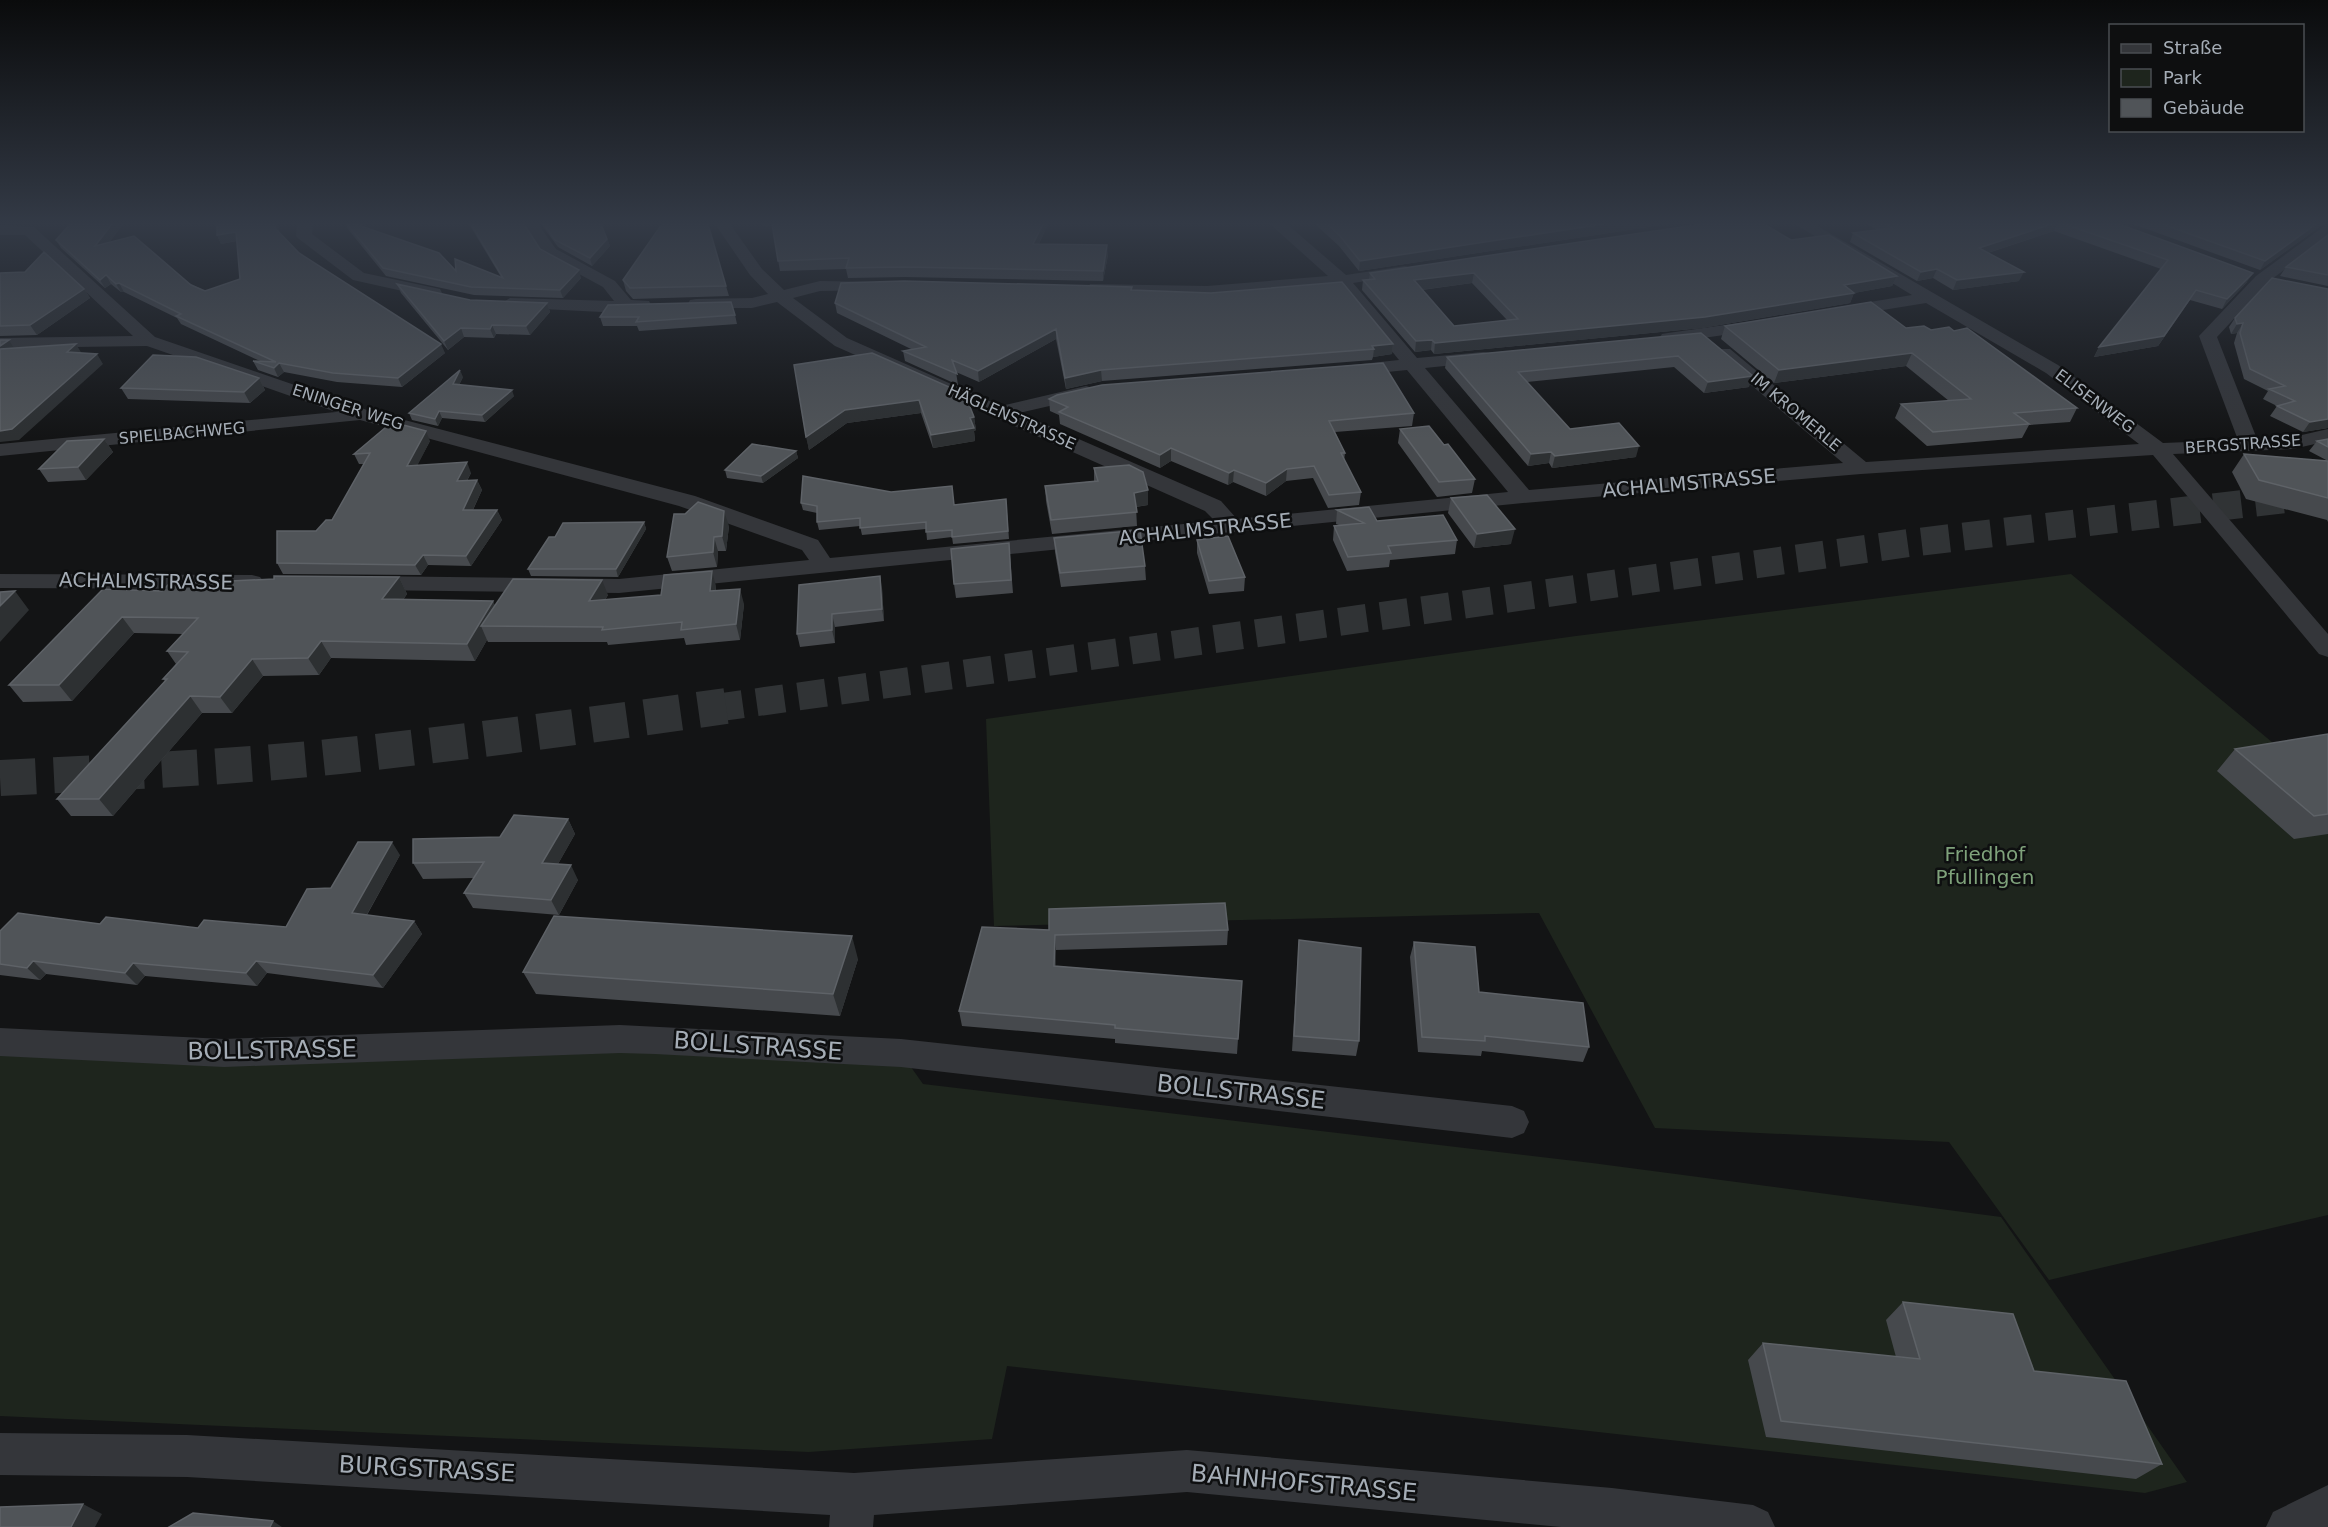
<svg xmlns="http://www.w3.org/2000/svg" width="2328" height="1527" viewBox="0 0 2328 1527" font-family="'DejaVu Sans',sans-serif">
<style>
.green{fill:#1e251d}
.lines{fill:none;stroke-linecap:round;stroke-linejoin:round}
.primary-tunnel-far1{stroke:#303335;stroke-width:28;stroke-dasharray:28 14;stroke-linecap:butt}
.primary-tunnel{stroke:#303335;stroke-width:36;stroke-dasharray:36 18;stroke-linecap:butt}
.minor{fill:#34363a;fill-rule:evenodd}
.wall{fill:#46494d;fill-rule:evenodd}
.shaded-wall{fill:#2d3032}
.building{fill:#505458;stroke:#5e6267;stroke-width:1.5;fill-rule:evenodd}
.labels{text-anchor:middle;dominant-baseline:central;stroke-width:5;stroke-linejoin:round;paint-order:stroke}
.far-street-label{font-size:16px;fill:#a5adb6;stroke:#0e0f10}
.street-label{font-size:20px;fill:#a5adb6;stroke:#0e0f10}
.park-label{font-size:20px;fill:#7fa27b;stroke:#0e0f10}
.near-street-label{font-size:24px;fill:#a5adb6;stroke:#0e0f10}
</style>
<rect width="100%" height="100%" fill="#131415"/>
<!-- green -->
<path class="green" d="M2071 574 2328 789V1215L2049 1280 1949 1142 1655 1128 1539 913 994 926 986 719 1576 636Z
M0 1042 275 1052 901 1053 923 1084 1592 1163 2001 1217 2187 1482 2145 1493 1007 1366 992 1439 809 1452 0 1416Z"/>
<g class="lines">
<!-- primary-tunnel-far1 -->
<path class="primary-tunnel-far1" d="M715 708 1909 543 2328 494"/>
<!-- primary-tunnel -->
<path class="primary-tunnel" d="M0 778C113 772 227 768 339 756 469 742 598 724 726 706"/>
<!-- minor -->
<path class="minor" d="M297 224H313L312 234 364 273 440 289 442 293 434 298 353 280 299 239 296 236Z
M523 224H538L556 249 615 281 631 300 649 301 651 305 649 309 643 310 602 312 504 307 502 303 510 298 614 301 603 287 544 255Z
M715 224H730L762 269 784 290 820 281 884 282 886 285 878 290 820 291 793 298 847 338 1001 406 1086 386 1093 388 1095 392 1093 396 1019 413 1221 501 1237 519 1508 492 1407 370 1348 376 1342 374 1339 370 1342 366 1399 360 1338 285 1207 296 1096 293 1090 292 1088 288 1090 284 1207 286 1328 276 1270 224H1287L1346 275 1405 266 1411 268 1413 271 1411 274 1353 283 1417 358 1483 352 1489 353 1492 357 1489 361 1483 362 1425 368 1529 490 1843 463 1718 357 1715 353 1718 349H1730L1866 462 2139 444 2046 373 1926 303 1840 317 1834 316 1831 312 1834 308 1912 295 1795 224H1814L2058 365 2163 443 2238 440 2199 336 2256 276 2323 227 2328 225V237L2268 282 2217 337 2257 439 2293 437 2328 429V441L2293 449 2173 454 2328 634V657L2319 654 2153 455 1861 474 1523 503 619 593 366 590 358 588 354 583 358 578 366 576 619 579 809 560 802 550 679 506 360 420 0 456V444L336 412 147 346 0 348V338L133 336 25 235H0V225L34 227 155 337 370 411 695 496 818 540 830 558 1215 521 1205 511 835 346 777 302 752 308H690L688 304 690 300 696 299 752 298 768 294 750 275Z
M1760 320 1766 321 1769 325 1766 329 1668 343 1662 342 1659 338 1662 334 1668 333Z
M0 574 252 575 260 577 264 582 260 587 252 589 0 588Z
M620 1025 901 1039 1512 1106 1524 1111 1529 1122 1524 1133 1512 1138 901 1067 655 1054 620 1053 224 1067 0 1056V1028L224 1039Z
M0 1433 187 1435 854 1473 1187 1450 1612 1488 1753 1505 1768 1512 1775 1527H1561L1187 1492 874 1515 873 1527H829L830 1515 187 1477 0 1475Z
M2328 1485V1527H2266L2273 1512Z"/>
</g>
<!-- wall -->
<path class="wall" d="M70 224H123L109 243 205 291 240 279 237 241 221 244 217 235 279 224V232L299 253 445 353 402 387 337 382 284 372 278 377 258 370 253 361H260L181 324 177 318 124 292H121L111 284 105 288 61 248 56 240Z
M346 224H368L360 226 456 271 501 277 469 224H524L540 249 581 278 563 298 474 295 386 276 347 228Z
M541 224H601L610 246 592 266 558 247Z
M763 224H1048L1039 244 1108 255 1103 281 905 277 848 278 846 269 780 271 772 226 764 227Z
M1315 224H1668L1359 271 1339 246Z
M1867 224H2119L2247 282 2222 309 2190 300 2158 346 2094 357 2099 347 2161 269 2054 231 1988 253 2019 281 1953 290 1933 278 1917 281 1850 242 1853 233 1877 230Z
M2133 224H2324L2322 225 2260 270Z
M2328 235V286L2280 276 2286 267Z
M1791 240 1897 276 1892 286 1854 293 1850 303 1702 328 1434 354 1431 350 1415 352 1362 290 1363 280H1369L1370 273ZM1472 283 1507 320 1454 326 1422 290Z
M0 273 84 289 90 298 37 335 0 336Z
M623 280 726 286 729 296 633 299 626 291Z
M397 284 470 300 547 303 550 312 530 335 496 334 494 338 464 337 448 350 401 293Z
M1132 287V290L1393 344 1392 354 1373 357 1372 360 1102 381 1066 389 1056 339 979 382 956 372 958 385 905 361 903 351 911 349 837 313 835 303Z
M2328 289V428L2303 432 2270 416 2277 406 2263 399 2268 391 2244 379 2234 343 2237 333 2231 334 2229 327 2235 318Z
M735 315 737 324 639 331 637 326H603L600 317Z
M1725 326 1906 328 1954 331 2077 408 2070 422 2029 425 2022 438 1927 446 1895 418 1901 404 1949 401 1906 366 1774 383 1721 339Z
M1701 333 1749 387 1704 393 1674 367 1527 382 1570 429 1636 457 1552 468 1549 463 1528 466 1445 368 1447 357Z
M794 365 974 417 976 430 974 431 975 441 933 448 921 413 847 423 809 450Z
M463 377 459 385 514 396 485 422 442 418 438 426 412 420 409 413Z
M259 378 265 390 250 403 128 399 121 388Z
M1049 399 1414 413 1412 426 1335 432 1345 453 1344 461 1361 492 1359 505 1328 508 1313 478 1286 481 1266 496 1233 482 1228 485 1171 461 1160 468 1060 424 1059 415 1050 411Z
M1400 429 1475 479 1472 493 1437 497 1398 443Z
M104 439 113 452 86 480 48 482 39 469Z
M2328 439V461L2309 451 2317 441Z
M430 441 417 465 471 473 467 481 477 480 482 490 473 510H497L502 520 471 566 428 565 421 575 283 574 277 563 316 531 332 520 364 464H359L354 454Z
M796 451 798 458 763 483 727 478 725 470Z
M2244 454 2328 461V522L2327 520 2246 499 2232 472Z
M1094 468 1148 505 1136 507 1137 526 1052 534 1046 501 1045 486 1094 481Z
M1451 498 1511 544 1474 548 1448 513Z
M1006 499 1009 539 953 544 952 537 927 540 926 529 862 535 860 526 819 530 817 522V513L803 510 801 503 954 505Z
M1337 510 1377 521 1457 540 1455 554 1390 560 1389 567 1347 571 1333 540 1334 526 1339 525 1336 524Z
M644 522 646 529 618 577 531 576 528 569 555 537Z
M729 526 726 551H718L717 567 672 571 667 557Z
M1054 538 1145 566 1146 580 1061 587 1055 552Z
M1197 540 1245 577 1244 591 1209 594 1197 553Z
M1009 543 1013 593 956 598 954 584Z
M399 577 407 594 403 600 493 601 495 606 608 595 605 600 661 595 716 586V591L744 604 740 640 686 645 684 638 608 645 607 642H488L487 640 475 661 331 658 319 675 263 676 232 713H202L113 816H71L57 799 165 681 163 679 176 664 167 651 183 634 134 633 72 701 23 702 9 685 162 591Z
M799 585 882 588 884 621 835 627V643L800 647 797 634Z
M2328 734V834L2294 839 2217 771 2235 749Z
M568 819 575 834 558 864 578 880 559 915 473 908 464 893 474 878 423 879 413 863 500 837Z
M400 855 367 915 414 921 422 934 383 988 267 973 257 986 145 976 137 985 46 974 40 980 0 975V931L100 924 198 928 286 927 331 888Z
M1049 930H1228L1227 945 1056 950V966L1242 981 1237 1054 1115 1043V1039L962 1026 959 1011Z
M1299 940 1359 1041 1356 1056 1292 1051 1298 955Z
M1414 942 1479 992 1589 1047 1583 1062 1482 1051 1481 1056 1418 1052 1410 957Z
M858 959 840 1016 536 994 523 972Z
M1903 1302 2034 1371 2162 1464 2136 1479 1766 1437 1748 1360 1763 1343 1896 1357 1886 1320Z"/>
<!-- shaded-wall -->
<path class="shaded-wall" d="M112 224H123L100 255 95 246Z
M275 224H279V236L275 228Z
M764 224H772V226L764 227Z
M1043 224H1048L1034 254 1033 244Z
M1604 224H1668L1359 271 1360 261Z
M2052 224H2057L2054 231 1975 257 1979 248Z
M2316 224H2324L2322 225 2260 270 2265 261Z
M236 232 240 240 221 244 217 235Z
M607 239 610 246 592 266 590 258Z
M1107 245 1108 255 1103 281V271Z
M1937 269 1933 278 1917 281 1921 272Z
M579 270 581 278 563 298 560 290Z
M2024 272 2019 281 1953 290 1957 280Z
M1474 273 1472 283 1412 291 1414 280Z
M2253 273 2247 282 2222 309 2227 299Z
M106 275 111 284 105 288 100 280Z
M1897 276 1892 286 1854 293 1850 303 1702 328 1434 354 1435 343 1844 285Z
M119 283 124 292H121L116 284Z
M84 289 90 298 37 335 30 325Z
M2196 290 2158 346 2094 357 2099 347Z
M547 303 550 312 530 335 526 326Z
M2243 323 2237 333 2231 334 2237 324Z
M492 325 496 334 494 338 490 329Z
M461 328 464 337 448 350 444 341Z
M1056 329V339L979 382 978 371Z
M9 340 15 350 0 356V346Z
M1432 340 1431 350 1415 352 1416 341Z
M76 344 82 354 67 352Z
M441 344 445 353 402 387 398 378Z
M1393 344 1392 354 1373 357 1374 349 1372 346Z
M1912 353 1906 366 1774 383 1779 370Z
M97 354 103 364 19 440 0 442V431Z
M279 363 284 372 278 377 274 368Z
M460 370 463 377 456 391 453 384Z
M1101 370 1102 381 1066 389 1065 378Z
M1753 376 1749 387 1704 393 1708 382Z
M259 378 265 390 250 403 244 392Z
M512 390 514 396 485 422 482 415Z
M919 400 921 413 847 423 809 450 806 437 845 410Z
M439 411 442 418 438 426 435 419Z
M974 417 976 430 974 431 975 441 933 448 931 435 970 418Z
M2328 419V428L2303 432 2310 422Z
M426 431 430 441 412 476 407 466Z
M104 439 113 452 86 480 78 467Z
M1639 446 1636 457 1552 468 1555 456Z
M1171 448V461L1160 468V455Z
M796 451 798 458 763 483 761 476Z
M1551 452 1549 463 1528 466 1531 454Z
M467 462 471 473 461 491 457 481Z
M1287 469 1286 481 1266 496V483Z
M1234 470 1233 482 1228 485 1229 473Z
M477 480 482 490 468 520 463 510Z
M1148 490V505L1134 507V493Z
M497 510 502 520 471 566 466 556Z
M724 511 729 526 726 551 722 536Z
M644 522 646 529 618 577 616 569Z
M1515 529 1511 544 1474 548 1477 534Z
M714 537 718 551 717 567 713 552Z
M423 555 428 565 421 575 415 565Z
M712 571 716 586 715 606 710 591Z
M880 576 882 588 884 621 882 609Z
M399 577 407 594 391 616 382 599Z
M602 580 608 595 595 616 589 601Z
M740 589 744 604 740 640 736 624Z
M15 591 29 610 0 642V606Z
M493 601 500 618 481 626 487 640 475 661 467 644Z
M832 614 835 627V643L832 630Z
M122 617 134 633 72 701 59 685Z
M321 641 331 658 319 675 308 658Z
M252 659 263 676 232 713 220 697Z
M190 696 202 713 113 816 99 799Z
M568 819 575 834 550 878 542 863Z
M392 842 400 855 361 925 352 913Z
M571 865 578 880 559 915 551 900Z
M414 921 422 934 383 988 373 975Z
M1055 935 1056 950V981L1054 966Z
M852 936 858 959 840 1016 833 994Z
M33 961 46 974 40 980 27 968Z
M256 961 267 973 257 986 246 973Z
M133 963 145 976 137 985 125 973Z
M83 1504 102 1514 95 1527H71Z
M273 1521 282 1527H270Z"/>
<!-- building -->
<path class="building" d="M70 224H112L95 246 134 236 191 285 205 291 240 279 236 232 217 235V224H275V228L299 253 441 344 398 378 333 373 279 363 274 368 253 361 276 362 176 316 181 314 119 283 116 284 106 275 100 280 56 240Z
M347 224H355L439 253 456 271 455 259 503 278 471 224H524L540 249 579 270 560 290 471 287 383 268Z
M544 224H601L607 239 590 258 555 240Z
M662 224H708L726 286 630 288 623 280Z
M772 224H1043L1033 244 1107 245 1103 271 904 267 846 268 849 258 778 261Z
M1327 224H1604L1360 261 1340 236Z
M1702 224H1764L1791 240 1829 235 1897 276 1844 285 1854 293 1705 317 1435 343 1432 340 1416 341 1363 280 1375 279 1370 273ZM1474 273 1518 319 1454 326 1414 280Z
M1886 224H2052L1979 248 2024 272 1957 280 1937 269 1921 272 1853 233 1892 228Z
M2064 224H2119L2253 273 2227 299 2196 290 2164 336 2099 347 2168 260Z
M2162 224H2316L2265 261Z
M2328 235V275L2286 267Z
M44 252 84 289 30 325 0 326V273L25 272Z
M2272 278 2328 289V419L2310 422 2277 406 2295 401 2269 389 2285 386 2250 369 2240 333 2243 323 2237 324 2235 318Z
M904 281 1101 286 1132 287 1131 290 1211 293 1342 282 1393 344 1372 346 1374 349 1101 370 1065 378 1056 329 978 371 952 360 957 374 903 351 926 347 835 303 841 283Z
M397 284 470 300 547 303 526 326 492 325 490 329 461 328 444 341Z
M731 302 735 315 636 322 639 317H600L608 305Z
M1871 302 1906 328 1924 326 1931 330 1949 327 1954 331 1967 328 2077 408 2014 413 2029 424 1933 432 1901 404 1971 399 1912 353 1779 370 1725 326Z
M1701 333 1753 376 1708 382 1678 356 1518 372 1570 429 1619 423 1639 446 1555 456 1551 452 1531 454 1447 357Z
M0 340H9L0 346Z
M76 344 67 352 97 354 12 429 0 431V349Z
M872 353 965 394 974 417 970 418 974 428 931 435 919 400 845 410 806 437 794 365Z
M153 355 196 357 259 378 244 392 121 388Z
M1383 363 1414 413 1329 421 1345 453H1341L1361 492 1329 495 1314 466 1287 469 1266 483 1234 470 1229 473 1171 448 1160 455 1059 412 1068 407 1049 399 1057 395 1102 385Z
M460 370 453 384 512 390 482 415 439 411 435 419 409 413Z
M392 422 426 431 407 466 467 462 457 481 477 480 463 510H497L466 556 423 555 415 565 277 563V531H316L326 520H332L370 453 354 454Z
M1429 426 1444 445 1448 444 1475 479 1439 482 1400 429Z
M104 439 78 467 39 469 67 441Z
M2328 439V447L2317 441Z
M752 444 796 451 761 476 725 470Z
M2244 454 2328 461V498L2259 480Z
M1129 465 1143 472 1148 490 1134 493 1137 512 1051 520 1045 486 1098 481 1094 468Z
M803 476 891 492 952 486 954 505 1006 499 1008 531 952 537V530L926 532V522L860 528V518L817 522V506L801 503Z
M1487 495 1515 529 1477 534 1451 498Z
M698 502 724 511 722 536 714 537 713 552 667 557 674 514H685Z
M1369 507 1377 521 1443 515 1457 540 1388 546 1391 553 1348 557 1334 526 1364 523 1337 510Z
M644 522 616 569H528L549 537H555L563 523Z
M1140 530 1145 566 1060 573 1054 538Z
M1228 536 1245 577 1209 581 1197 540Z
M1009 543 1011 580 954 584 951 549Z
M712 571 710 591 740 589 736 624 681 630 682 622 602 630 603 627 481 626 513 579 602 580 589 601 661 595 664 575Z
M274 576 399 577 382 599 493 601 467 644 321 641 308 658 252 659 220 697 190 696 99 799H57L167 679H163L188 652 167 651 198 618 122 617 59 685H9L103 589 162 591 169 584 274 579Z
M880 576 882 609 832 614V630L797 634 799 585Z
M15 591 0 606V592Z
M2328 734V814L2314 816 2235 749Z
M514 815 568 819 542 863 571 865 551 900 464 893 484 862 413 863V839L500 837Z
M358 842H392L352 913 414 921 373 975 256 961 246 973 133 963 125 973 33 961 27 968 0 964V931L18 913 100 924 106 917 198 928 204 920 286 927 307 889 331 888Z
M1225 903 1228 930 1055 935 1054 966 1242 981 1238 1039 1115 1028V1025L959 1011 982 927 1049 930V909Z
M554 916 852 936 833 994 523 972Z
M1299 940 1361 948 1359 1041 1294 1036Z
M1414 942 1475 947 1479 992 1583 1003 1589 1047 1485 1036V1041L1422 1037Z
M1903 1302 2013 1314 2034 1371 2126 1381 2162 1464 1781 1421 1763 1343 1920 1359Z
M83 1504 71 1527H0V1507Z
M193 1513 273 1521 270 1527H169Z"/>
<!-- sky -->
<linearGradient id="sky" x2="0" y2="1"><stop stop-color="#0a0b0c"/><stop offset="0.51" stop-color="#333a46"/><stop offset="1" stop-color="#333a46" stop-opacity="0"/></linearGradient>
<rect width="2328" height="438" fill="url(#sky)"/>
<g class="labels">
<!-- far-street labels -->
<g class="far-street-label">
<text transform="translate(2095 401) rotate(37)">ELISENWEG</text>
<text transform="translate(348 407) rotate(18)">ENINGER WEG</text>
<text transform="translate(1796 412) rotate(40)">IM KROMERLE</text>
<text transform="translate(1012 417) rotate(24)">HÄGLENSTRASSE</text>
<text transform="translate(182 433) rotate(-5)">SPIELBACHWEG</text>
<text transform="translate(2243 444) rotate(-4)">BERGSTRASSE</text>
</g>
<!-- street labels -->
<g class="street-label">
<text transform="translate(1689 483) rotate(-5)">ACHALMSTRASSE</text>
<text transform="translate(1205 529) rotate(-6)">ACHALMSTRASSE</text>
<text transform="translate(146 581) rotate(1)">ACHALMSTRASSE</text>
</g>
<!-- park labels -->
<g class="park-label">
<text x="1985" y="854">Friedhof<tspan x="1985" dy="23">Pfullingen</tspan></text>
</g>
<!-- near-street labels -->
<g class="near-street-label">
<text transform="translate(758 1046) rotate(4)">BOLLSTRASSE</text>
<text transform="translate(272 1050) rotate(-1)">BOLLSTRASSE</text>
<text transform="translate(1241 1092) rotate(6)">BOLLSTRASSE</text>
<text transform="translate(427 1469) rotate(3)">BURGSTRASSE</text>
<text transform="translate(1304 1483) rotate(5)">BAHNHOFSTRASSE</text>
</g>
</g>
<!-- legend -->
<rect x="2109" y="24" width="195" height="108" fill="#0e0f10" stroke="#4a4e52" stroke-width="1.5"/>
<rect x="2121" y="44" width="30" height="9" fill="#34363a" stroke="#4a4e52" stroke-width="1.5"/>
<text x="2163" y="54" font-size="18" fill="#a5adb6">Straße</text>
<rect x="2121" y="69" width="30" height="18" fill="#1e251d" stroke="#4a4e52" stroke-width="1.5"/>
<text x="2163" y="84" font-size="18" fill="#a5adb6">Park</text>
<rect x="2121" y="99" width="30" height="18" fill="#505458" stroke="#4a4e52" stroke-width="1.5"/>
<text x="2163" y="114" font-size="18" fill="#a5adb6">Gebäude</text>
</svg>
